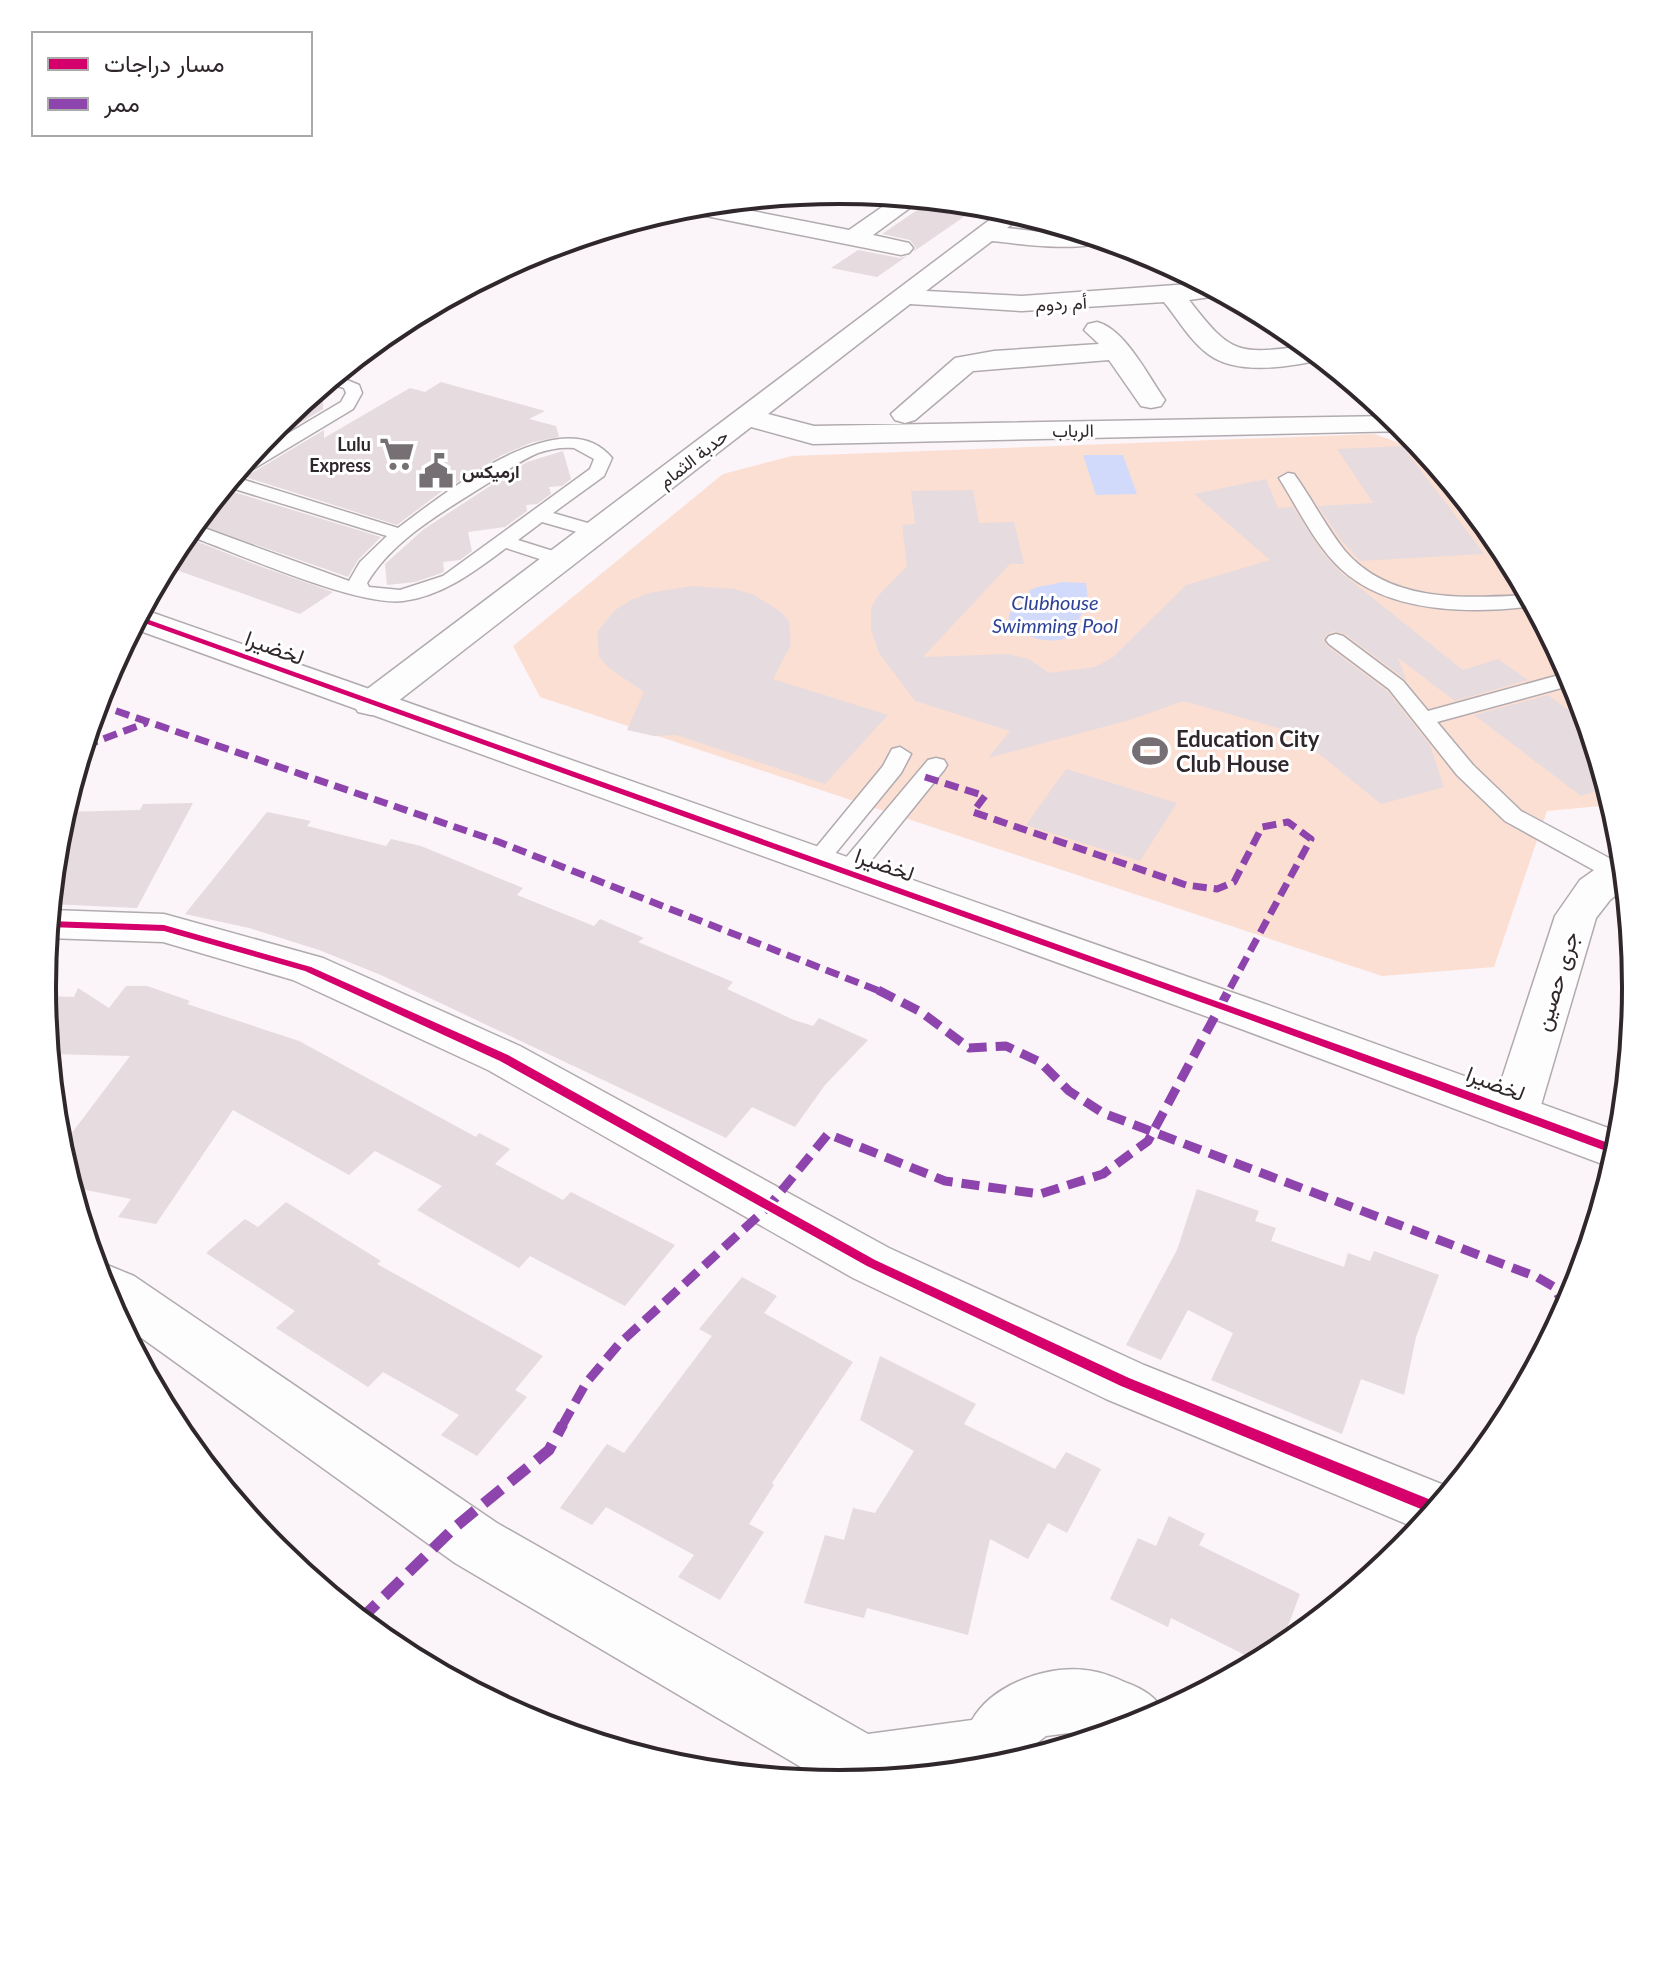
<svg xmlns="http://www.w3.org/2000/svg" width="1678" height="1975" viewBox="0 0 1678 1975" font-family="Lato,Vazirmatn,sans-serif">
<style>
.green{fill:#fcdfd3}
.water{fill:#d1dafb}
.building{fill:#e6dbde}
.lines{fill:none;stroke-linecap:round;stroke-linejoin:round}
.lane-casing{stroke:#b1abaf;stroke-width:3}
.street-casing{stroke:#b1abaf;stroke-width:3}
.secondary-casing{stroke:#b1abaf;stroke-width:3}
.lane{fill:#fefdfe;fill-rule:evenodd}
.street{fill:#fefdfe;fill-rule:evenodd}
.secondary{fill:#fefdfe;fill-rule:evenodd}
.quiet-far2{stroke:#8e44ad;stroke-width:7;stroke-dasharray:14 7;stroke-linecap:butt}
.quiet-far1{stroke:#8e44ad;stroke-width:9;stroke-dasharray:18 9;stroke-linecap:butt}
.quiet{stroke:#8e44ad;stroke-width:11;stroke-dasharray:23 11;stroke-linecap:butt}
.cycleway-casing{stroke:#fff;stroke-width:5}
.cycleway{fill:#d6006c;fill-rule:evenodd}
.labels{text-anchor:middle;dominant-baseline:central;stroke-width:6;stroke-linejoin:round;paint-order:stroke}
.far-street-label{font-size:18px;fill:#2f272c;stroke:#fff}
.far-poi-label{font-size:18px;font-weight:bold;fill:#2f272c;stroke:#fff;text-anchor:end}
.far-water-label{font-size:20px;font-style:italic;fill:#2f4194;stroke:#fff}
.street-label{font-size:22px;fill:#2f272c;stroke:#fff}
.poi-label{font-size:22px;font-weight:bold;fill:#2f272c;stroke:#fff;text-anchor:start}
.rim{fill:none;stroke:#2f272c;stroke-width:4}
</style>
<rect width="100%" height="100%" fill="#fbf4f8"/>
<!-- green -->
<path class="green" d="M1374 434 1408 446 1545 625 1575 683 1612 805 1547 811 1494 967 1382 976 540 697 513 646 723 474 792 456Z"/>
<!-- water -->
<path class="water" d="M1123 455 1137 494 1096 495 1083 455Z
M1061 582 1086 583 1088 600 1096 605 1083 609 1078 622 1080 629C1062 650 1023 639 1008 622L1010 612 1032 601 1029 591C1037 585 1051 586 1061 582Z"/>
<!-- building -->
<path class="building" d="M932 200 981 205 913 252 916 248 910 240 882 234Z
M858 250 900 258 907 256 877 277 831 268Z
M441 382 545 411 529 419 556 426 559 437 533 442 502 455 441 492 397 525 245 477 324 430V438L410 388 425 392Z
M323 385V409L254 451 276 424Z
M1402 446 1446 503 1484 554 1360 561 1341 540 1318 506 1373 503 1337 449Z
M563 451 571 479 562 486 549 487 551 494 537 504 526 505 527 511 505 527 468 532 472 551 460 560 443 562 444 571 442 573 415 582 387 585 385 564 424 529 527 462Z
M1266 479 1278 508 1293 507 1321 551 1339 571 1463 670 1498 659 1528 680 1455 701 1398 658 1406 680 1345 634 1335 631 1327 634 1323 640 1327 646 1387 691 1430 745 1444 787 1381 804 1292 732 1183 701 1133 719 988 758 1010 731 915 701 879 653 871 629V608L877 597 907 566 902 525 915 524 911 491 973 490 979 523 1014 522 1024 564H1010L923 657 1007 654 1029 659 1049 673 1095 667 1113 657 1186 585 1270 560 1194 494Z
M223 488 224 489 381 537 358 560 348 577 194 523Z
M183 536 262 567 333 592 300 614 165 566Z
M692 586 734 589 752 594 780 611 789 621 791 645 773 679 888 715 825 784 676 735 654 736 627 730 644 692 609 668 599 657 597 632 615 610 631 600 649 593Z
M1548 695 1588 724 1607 787 1581 796 1474 715Z
M1066 769 1177 803 1140 861 1026 825Z
M193 803 137 908 50 904 57 832 63 812 140 810 143 804Z
M267 812 311 821 307 826 386 846 391 839 421 846 523 888 517 895 594 926 600 919 644 938 638 942 733 982 727 989 794 1020 813 1026 819 1018 868 1040 825 1085 795 1127 752 1107 726 1138 381 975 319 950 249 928 185 914Z
M126 986H147L190 1001 187 1004 299 1041 476 1137 479 1133 510 1149 495 1164 563 1200 571 1192 675 1245 625 1306 530 1256 519 1268 417 1210 442 1186 375 1151 349 1175 233 1110 156 1224 118 1217 131 1199 71 1187 59 1150 130 1056 49 1054 43 996 74 997 78 988 109 1008Z
M1197 1189 1259 1211 1255 1221 1276 1228 1271 1241 1344 1267 1348 1253 1370 1261 1374 1251 1439 1275 1416 1337 1404 1395 1361 1379 1342 1434 1211 1380 1233 1333 1188 1310 1161 1360 1126 1345 1177 1250Z
M286 1202 381 1261 377 1264 543 1356 515 1390 527 1397 477 1456 441 1435 459 1415 383 1372 368 1387 276 1328 295 1311 206 1253 245 1219 258 1227Z
M742 1277 777 1296 764 1313 853 1362 772 1483 774 1485 749 1524 764 1532 720 1600 678 1577 694 1555 606 1507 592 1525 560 1508 607 1444 624 1453 712 1336 699 1329Z
M880 1356 976 1404 964 1424 1055 1469 1066 1452 1101 1469 1067 1533 1048 1523 1028 1559 990 1539 968 1635 867 1608 864 1618 804 1603 825 1535 844 1540 853 1508 875 1513 914 1451 860 1420Z
M1169 1516 1205 1534 1199 1545 1300 1594 1278 1652 1259 1662 1171 1618 1168 1627 1110 1599 1138 1538 1156 1546Z"/>
<g class="lines">
<!-- lane casing -->
<g class="lane-casing">
<path id="lane" d="M335 375 359 385 362 393 353 409 238 478 398 528C442 495 563 397 612 458L604 476 553 513 605 528 607 532 598 538 542 522 518 540 569 556 572 560 569 564H555L506 548C475 571 443 596 403 601 357 607 234 552 185 534L196 525 349 581 360 562 387 536 225 486 247 458 341 402 346 393 344 388 326 383ZM574 448 594 459 590 469 443 576 400 590 369 587 367 583C394 538 446 510 490 482 505 472 521 460 538 453 550 449 561 447 574 448Z
M1288 473 1294 474C1312 499 1326 527 1345 551 1391 604 1466 598 1529 595L1535 606C1473 614 1389 614 1341 569 1315 545 1298 508 1279 478Z
M1336 634 1343 636 1403 681 1428 711 1570 672 1576 684 1437 722 1473 765 1521 811 1624 866 1625 878H1608L1505 821 1457 775 1389 689 1329 644 1326 640 1329 636Z
M900 747 911 754 901 773 825 866H809L805 861 809 856 883 766 892 749Z
M936 758 944 760 947 765 944 770 857 878H839L836 872 839 866 928 760Z"/>
</g>
<!-- street casing -->
<g class="street-casing">
<path id="street" d="M898 196 922 199 873 235 909 243 913 248 909 253 901 255 696 214 688 212 685 207 711 203 849 230Z
M1004 209 1024 215 1007 228 1040 232 1076 231 1108 240C1084 253 1019 244 992 241L926 291 1022 296 1204 283 1225 295 1189 300C1232 356 1238 354 1307 346L1324 359C1290 367 1237 376 1208 354 1190 341 1178 319 1164 302L1022 311 910 304 768 414 814 426 1392 416 1408 431 813 444 751 427 384 712 371 715 358 712 353 704 358 696Z
M1097 322C1125 329 1148 376 1165 400L1161 406 1151 408 1141 406 1109 360 973 371 915 420 905 423 895 420 891 414 955 358 994 351 1099 344 1084 330 1088 324Z
M1623 855 1626 887 1610 900 1596 918 1539 1112 1532 1125 1515 1130 1498 1125 1491 1112 1555 916 1580 880 1610 859Z
M50 910 164 914 323 958 520 1046 889 1248 1144 1365 1454 1489 1420 1529 1416 1528 1106 1399 853 1278 488 1070 293 980 163 942 47 938Z
M100 1262 134 1276 497 1523 868 1734 972 1720C993 1683 1052 1663 1092 1671 1104 1673 1116 1678 1127 1683 1143 1689 1157 1697 1164 1713L1144 1724 1101 1737 1076 1732 1046 1736 1029 1749 1021 1761 994 1769 828 1783 455 1563 118 1321 102 1292 94 1264Z"/>
</g>
<!-- secondary casing -->
<g class="secondary-casing">
<path id="secondary" d="M142 609 1265 1004 1622 1133 1613 1168 1233 1026 132 628Z"/>
</g>
<!-- lane -->
<use href="#lane" class="lane"/>
<!-- street -->
<use href="#street" class="street"/>
<!-- secondary -->
<use href="#secondary" class="secondary"/>
<!-- quiet-far2 -->
<path class="quiet-far2" d="M96 704 499 842 882 992
M84 746 146 723
M925 777 985 796 973 812 1186 885 1217 889 1234 882 1262 827 1288 822 1311 839 1228 992"/>
<!-- quiet-far1 -->
<path class="quiet-far1" d="M878 990 921 1012 969 1048 1006 1046 1040 1062 1069 1091 1103 1113 1537 1277 1554 1287 1566 1309
M562 1426 586 1383 619 1344 769 1206 828 1134 945 1181 1040 1194 1103 1174 1148 1141 1229 990"/>
<!-- quiet -->
<path class="quiet" d="M360 1620 454 1528 549 1450 563 1424"/>
<!-- cycleway casing -->
<g class="cycleway-casing">
<path id="cycleway" d="M138 616 1437 1080 1619 1147 1617 1155 1245 1018 136 620Z
M49 921 164 925 311 967 508 1055 875 1260 1129 1378 1441 1504 1433 1514 1121 1386 867 1266 500 1061 305 971 164 931 48 927Z"/>
</g>
<!-- cycleway -->
<use href="#cycleway" class="cycleway"/>
</g>
<!-- icons -->
<defs>
<g id="supermarket-bare" transform="scale(2.76)"><path d="M-6-5.5h2.5l.6 2H6L4.5 2H-2.5L-4.4-4H-6ZM-1.5 3.2a1.3 1.3 0 1 0 .1 0ZM3 3.2a1.3 1.3 0 1 0 .1 0Z" fill="#766f73" stroke="#fff" stroke-width="2.5" paint-order="stroke"/></g>
<g id="civic-bare" transform="scale(2.76)"><path d="M-.6-6.5H3V-4.5H.6V-3L4-1V1h2V6H-6V1h2V-1L-.6-3ZM-1.2 2.5V6h2.4V2.5Z" fill="#766f73" stroke="#fff" stroke-width="2.5" paint-order="stroke"/></g>
<g id="stadium-bare" transform="scale(2.76)"><path d="M0-5a6.5 5 0 1 0 0 10a6.5 5 0 1 0 0-10ZM-3.5-1.8h7v3.6h-7Z" fill="#766f73" stroke="#fff" stroke-width="2.5" paint-order="stroke"/></g>
</defs>
<g fill-rule="evenodd">
<use href="#supermarket-bare" x="397" y="454"/>
<use href="#civic-bare" x="436" y="471"/>
<use href="#stadium-bare" x="1150" y="751"/>
</g>
<g class="labels">
<!-- far-street labels -->
<g class="far-street-label">
<text transform="translate(1061 303) rotate(-3)">أم ردوم</text>
<text transform="translate(1073 430) rotate(-1)">الرباب</text>
<text transform="translate(693 458) rotate(-38)">حدبة الثمام</text>
</g>
<!-- far-poi labels -->
<g class="far-poi-label">
<text x="371" y="444">Lulu<tspan x="371" dy="21">Express</tspan></text>
<text x="462" y="471" text-anchor="start">ارميكس</text>
</g>
<!-- far-water labels -->
<g class="far-water-label">
<text x="1055" y="602">Clubhouse<tspan x="1055" dy="23">Swimming Pool</tspan></text>
</g>
<!-- street labels -->
<g class="street-label">
<text transform="translate(275 647) rotate(20)">لخضيرا</text>
<text transform="translate(885 864) rotate(19)">لخضيرا</text>
<text transform="translate(1556 981) rotate(-73)">جرى حصين</text>
<text transform="translate(1496 1083) rotate(21)">لخضيرا</text>
</g>
<!-- poi labels -->
<g class="poi-label">
<text x="1176" y="738">Education City<tspan x="1176" dy="25">Club House</tspan></text>
</g>
</g>
<!-- crop -->
<path d="M0 0H1678V1975H0ZM56 987a783 783 0 1 1 1566 0a783 783 0 1 1-1566 0Z" fill="#fff" fill-rule="evenodd"/>
<path class="rim" d="M56 987a783 783 0 1 1 1566 0a783 783 0 1 1-1566 0Z"/>
<!-- legend -->
<rect x="32" y="32" width="280" height="104" fill="#ffffff" stroke="#aca9ab" stroke-width="2"/>
<rect x="48" y="58" width="40" height="12" fill="#d6006c" stroke="#aca9ab" stroke-width="2"/>
<text x="104" y="72" font-size="24" fill="#2f272c">مسار دراجات</text>
<rect x="48" y="98" width="40" height="12" fill="#8e44ad" stroke="#aca9ab" stroke-width="2"/>
<text x="104" y="112" font-size="24" fill="#2f272c">ممر</text>
</svg>
